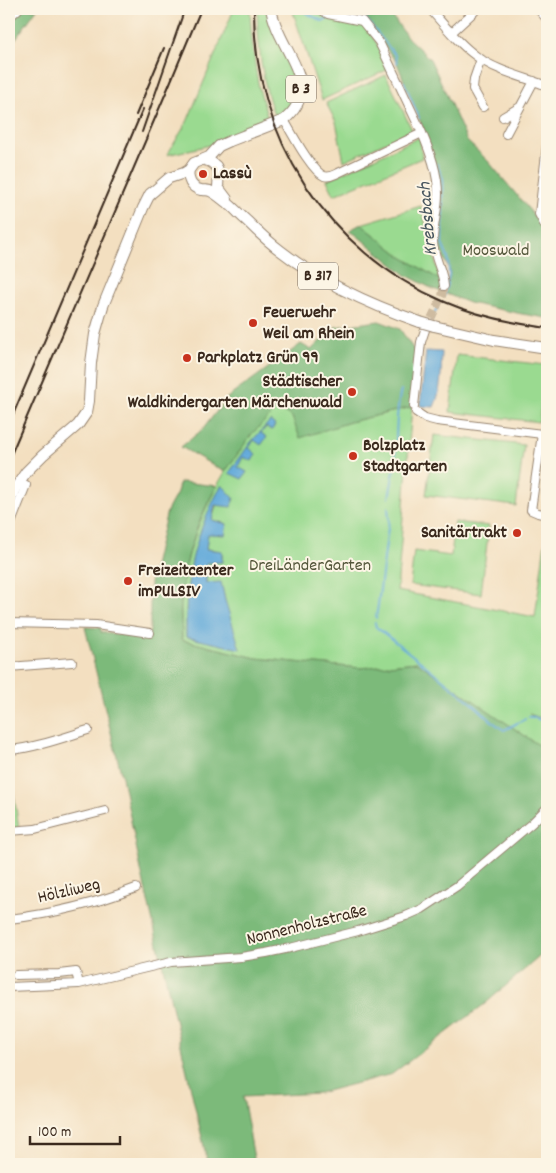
<svg xmlns="http://www.w3.org/2000/svg" width="556" height="1173" viewBox="0 0 556 1173" font-family="Dekko,sans-serif">
<style>
.green{fill:#9ada90;stroke:#6a8257;fill-rule:evenodd}
.forest{fill:#7bba7a;stroke:#5b724c}
.water{fill:#64aada;stroke:#506a7c}
.lines{fill:none;stroke-linecap:round;stroke-linejoin:round}
.stream{stroke:#64aada;stroke-width:2}
.minor-tunnel{stroke:#cebba0;stroke-width:8;stroke-dasharray:8 4;stroke-linecap:butt}
.minor-casing{stroke:#97846f;stroke-width:10}
.major-casing{stroke:#97846f;stroke-width:12}
.minor{stroke:#fff;stroke-width:8}
.major{stroke:#fff;stroke-width:10}
.rail{stroke:#3b2a1e;stroke-width:2}
.major-bridge-casing{stroke:#97846f;stroke-width:12;stroke-linecap:butt}
.major-bridge{stroke:#fff;stroke-width:10}
.poi-dot{fill:#c8321e;stroke:#fcf5e5;stroke-width:2}
.labels{text-anchor:middle;dominant-baseline:central;stroke-width:4;stroke-linejoin:round;paint-order:stroke}
.shield{fill:#fcf5e5;stroke:#75675a;stroke-width:1}
.shield-label{font-size:16px;font-weight:bold;fill:#3b2a1e}
.poi-label{font-size:18px;font-weight:bold;fill:#3b2a1e;stroke:#fcf5e5;text-anchor:start}
.park-label{font-size:18px;fill:#53563a;stroke:#fcf5e5}
.street-label{font-size:18px;fill:#3b2a1e;stroke:#fcf5e5}
.water-label{font-size:19px;font-style:italic;fill:#495760;stroke:#fcf5e5}
</style>
<rect width="100%" height="100%" fill="#fcf5e5"/>
<filter id="ink" filterUnits="userSpaceOnUse"><feTurbulence type="fractalNoise" baseFrequency=".02" numOctaves="2"/><feDisplacementMap in="SourceGraphic" scale="10" xChannelSelector="R" yChannelSelector="G"/><feConvolveMatrix kernelMatrix="1 2 1 2 8 2 1 2 1" color-interpolation-filters="sRGB"/></filter>
<filter id="wash" filterUnits="userSpaceOnUse"><feTurbulence type="fractalNoise" baseFrequency=".0096" numOctaves="4" result="noise"/><feDisplacementMap in="SourceGraphic" scale="20" xChannelSelector="R" yChannelSelector="G"/><feGaussianBlur stdDeviation="1.12" result="paint"/><feColorMatrix in="noise" values="0 0 0 0 0 0 0 0 0 0 0 0 0 0 0 0 0 1.4 0 .05"/><feComposite in="paint" operator="in"/></filter>
<g filter="url(#wash)">
<rect width="100%" height="100%" fill="#f3dfc0"/>
<!-- green -->
<path class="green" d="M234 9H250C251 35 254 62 259 88 262 99 266 111 269 122L225 138 219 143 167 155 187 122Z
M257 9H266L274 31 295 74 297 92 290 111 276 120C262 85 258 46 257 9Z
M292 9H315L327 15 362 21 377 44 389 69 322 100Z
M386 75 412 130 344 161 336 122 326 103Z
M420 137 422 158 334 195 327 180Z
M421 206 440 280 402 257 361 224Z
M457 355 546 365 539 422 450 412Z
M412 407 397 591 535 617 545 543 547 544V720L529 714 547 723V751L417 662 361 668 304 663 256 658 182 640C182 627 180 614 181 602 184 544 215 479 251 435 259 425 269 417 278 408L292 417 300 437 350 422ZM222 485 212 520 227 524 208 533 206 549 222 551V562L206 563V583H221L225 600 186 637C186 621 186 606 187 591 191 554 204 517 222 485Z
M434 435 524 445 516 506 426 495Z
M455 522 489 526 481 594 410 585 414 551 451 556Z
M9 762 19 828H9Z"/>
<!-- forest -->
<path class="forest" d="M24 9H37L9 48V24Z
M366 9H387L408 38 430 59 446 93 467 141 488 161 537 219 547 235V318L522 314 469 303 429 287 406 275 350 230 361 224 402 257 444 282H448L450 272 437 242 440 195 429 144 397 63 378 38 367 26Z
M379 321 400 329 418 356 412 407 350 422 300 438 292 417 278 408 251 435 225 472 181 447 203 429 227 398 301 344 311 350 335 327Z
M182 482 217 486C197 520 184 561 181 601 180 614 182 627 182 640L256 658 304 663 361 668 417 662 547 751V950L486 1003 392 1074 319 1093 243 1097 255 1164H208L141 870 122 777 85 627 101 628V632L146 638 147 633 150 632V583L167 511 177 493 179 484Z"/>
<!-- water -->
<path class="water" d="M426 351 442 352C441 370 442 390 434 407L420 406Z
M270 421 275 425 272 430 266 427 261 433 267 437 261 445 254 440 249 448 256 454 252 461 243 457 238 467 247 472 242 479 229 473 251 442Z
M222 485 234 498 231 507 215 505 212 520 227 524 225 535 208 534 206 549 222 551V562L206 563V583L221 582 225 600 240 649 186 637C186 615 186 593 190 571 194 544 208 508 222 485Z"/>
<g class="lines">
<!-- stream -->
<path class="stream" d="M299 9 322 21 329 18
M335 10 363 15 395 55 397 63
M404 82 419 118
M437 164 442 178 443 208 442 244 448 258 449 275 444 296
M431 320 437 308
M389 498C391 486 394 473 395 460 397 436 395 413 401 390
M376 618 378 605 389 520 388 507
M375 623 376 627C407 651 438 675 468 700 480 709 492 723 504 730L525 719
M529 717H534L547 723"/>
</g>
</g>
<g filter="url(#ink)">
<g class="lines">
<!-- minor-tunnel -->
<path class="minor-tunnel" d="M426 329 442 296 444 286"/>
<!-- minor casing -->
<g class="minor-casing">
<path id="minor" d="M320 9 328 14 362 21 366 26 379 42 422 133
M430 9C444 25 458 43 476 56 496 71 524 77 547 86
M538 9 547 19
M451 33 477 9
M481 59 474 79 473 89 483 107
M503 117 520 107
M284 120 287 125C294 137 312 171 324 176 328 177 332 176 336 174L422 133C430 152 438 173 438 194 438 209 433 225 433 241 433 257 443 270 444 286
M506 134 534 81
M547 145 539 214 545 226H547
M414 406 421 342 425 330
M416 412 425 418 437 421 542 434 531 510 538 513 547 515
M9 528 26 485
M9 623 96 625 150 633
M9 667 72 662
M9 750C35 748 62 738 88 730
M9 831 35 829 105 811
M9 919C52 914 94 904 136 888
M16 975 59 974 76 972 79 984
M9 987 79 984 171 962 241 957 266 953 290 948 358 931 406 916 422 909 457 886 532 823 547 808"/>
</g>
<!-- major casing -->
<g class="major-casing">
<path id="major" d="M9 16 17 9
M205 160 211 162 216 166 219 172 218 187 227 199
M189 170C187 179 191 188 201 190 205 191 208 189 212 192 218 195 224 201 230 205 236 210 241 216 247 221 258 232 269 242 281 251 322 283 371 305 420 322
M434 326 494 340 547 348
M9 502 16 487 26 472 43 455 78 425 87 412 89 401 91 363 95 334 103 306 143 208 150 194 155 190 169 178 184 173 189 170 194 163 209 157 219 146 230 141 284 120C317 93 294 65 280 35 276 27 273 18 271 9"/>
</g>
<!-- minor -->
<use href="#minor" class="minor"/>
<!-- major -->
<use href="#major" class="major"/>
<!-- rail -->
<path class="rail" d="M254 9C253 136 327 252 445 302 477 316 512 323 547 328
M136 115 164 48
M142 132 183 14
M9 424 143 109
M9 459 165 95 201 9"/>
<!-- major-bridge casing -->
<g class="major-bridge-casing">
<path id="major-bridge" d="M420 322 434 326"/>
</g>
<!-- major-bridge -->
<use href="#major-bridge" class="major-bridge"/>
</g>
</g>
<!-- markers -->
<g class="poi-dot">
<circle cx="203" cy="174" r="5"/>
<circle cx="253" cy="323" r="5"/>
<circle cx="187" cy="358" r="5"/>
<circle cx="352" cy="392" r="5"/>
<circle cx="353" cy="456" r="5"/>
<circle cx="517" cy="533" r="5"/>
<circle cx="128" cy="581" r="5"/>
</g>
<g class="labels">
<!-- shield labels -->
<g class="shield">
<rect x="286" y="75.5" width="30" height="27" rx="4"/>
<rect x="298" y="262.5" width="40" height="27" rx="4"/>
</g>
<g class="shield-label">
<text x="301" y="89">B 3</text>
<text x="318" y="276">B 317</text>
</g>
<!-- poi labels -->
<g class="poi-label">
<text x="213" y="174">Lassù</text>
<text x="263" y="313">Feuerwehr<tspan x="263" dy="21">Weil am Rhein</tspan></text>
<text x="197" y="358">Parkplatz Grün 99</text>
<text x="342" y="382" text-anchor="end">Städtischer<tspan x="342" dy="21">Waldkindergarten Märchenwald</tspan></text>
<text x="363" y="446">Bolzplatz<tspan x="363" dy="21">Stadtgarten</tspan></text>
<text x="507" y="533" text-anchor="end">Sanitärtrakt</text>
<text x="138" y="571">Freizeitcenter<tspan x="138" dy="21">imPULSIV</tspan></text>
</g>
<!-- park labels -->
<g class="park-label">
<text x="496" y="251">Mooswald</text>
<text x="310" y="566">DreiLänderGarten</text>
</g>
<!-- street labels -->
<g class="street-label">
<text transform="translate(69 892) rotate(-13)">Hölzliweg</text>
<text transform="translate(307 926) rotate(-14)">Nonnenholzstraße</text>
</g>
<!-- water labels -->
<g class="water-label">
<text transform="translate(429 219) rotate(-95)">Krebsbach</text>
</g>
</g>
<!-- margin -->
<rect width="556" height="1173" fill="none" stroke="#fcf5e5" stroke-width="30"/>
<!-- scale -->
<path d="M30 1136v8h90v-8" fill="none" stroke="#3b2a1e" stroke-width="2.5"/>
<text x="38" y="1136" font-size="15" fill="#3b2a1e" stroke="#fcf5e5" stroke-width="4" paint-order="stroke">100 m</text>
</svg>
